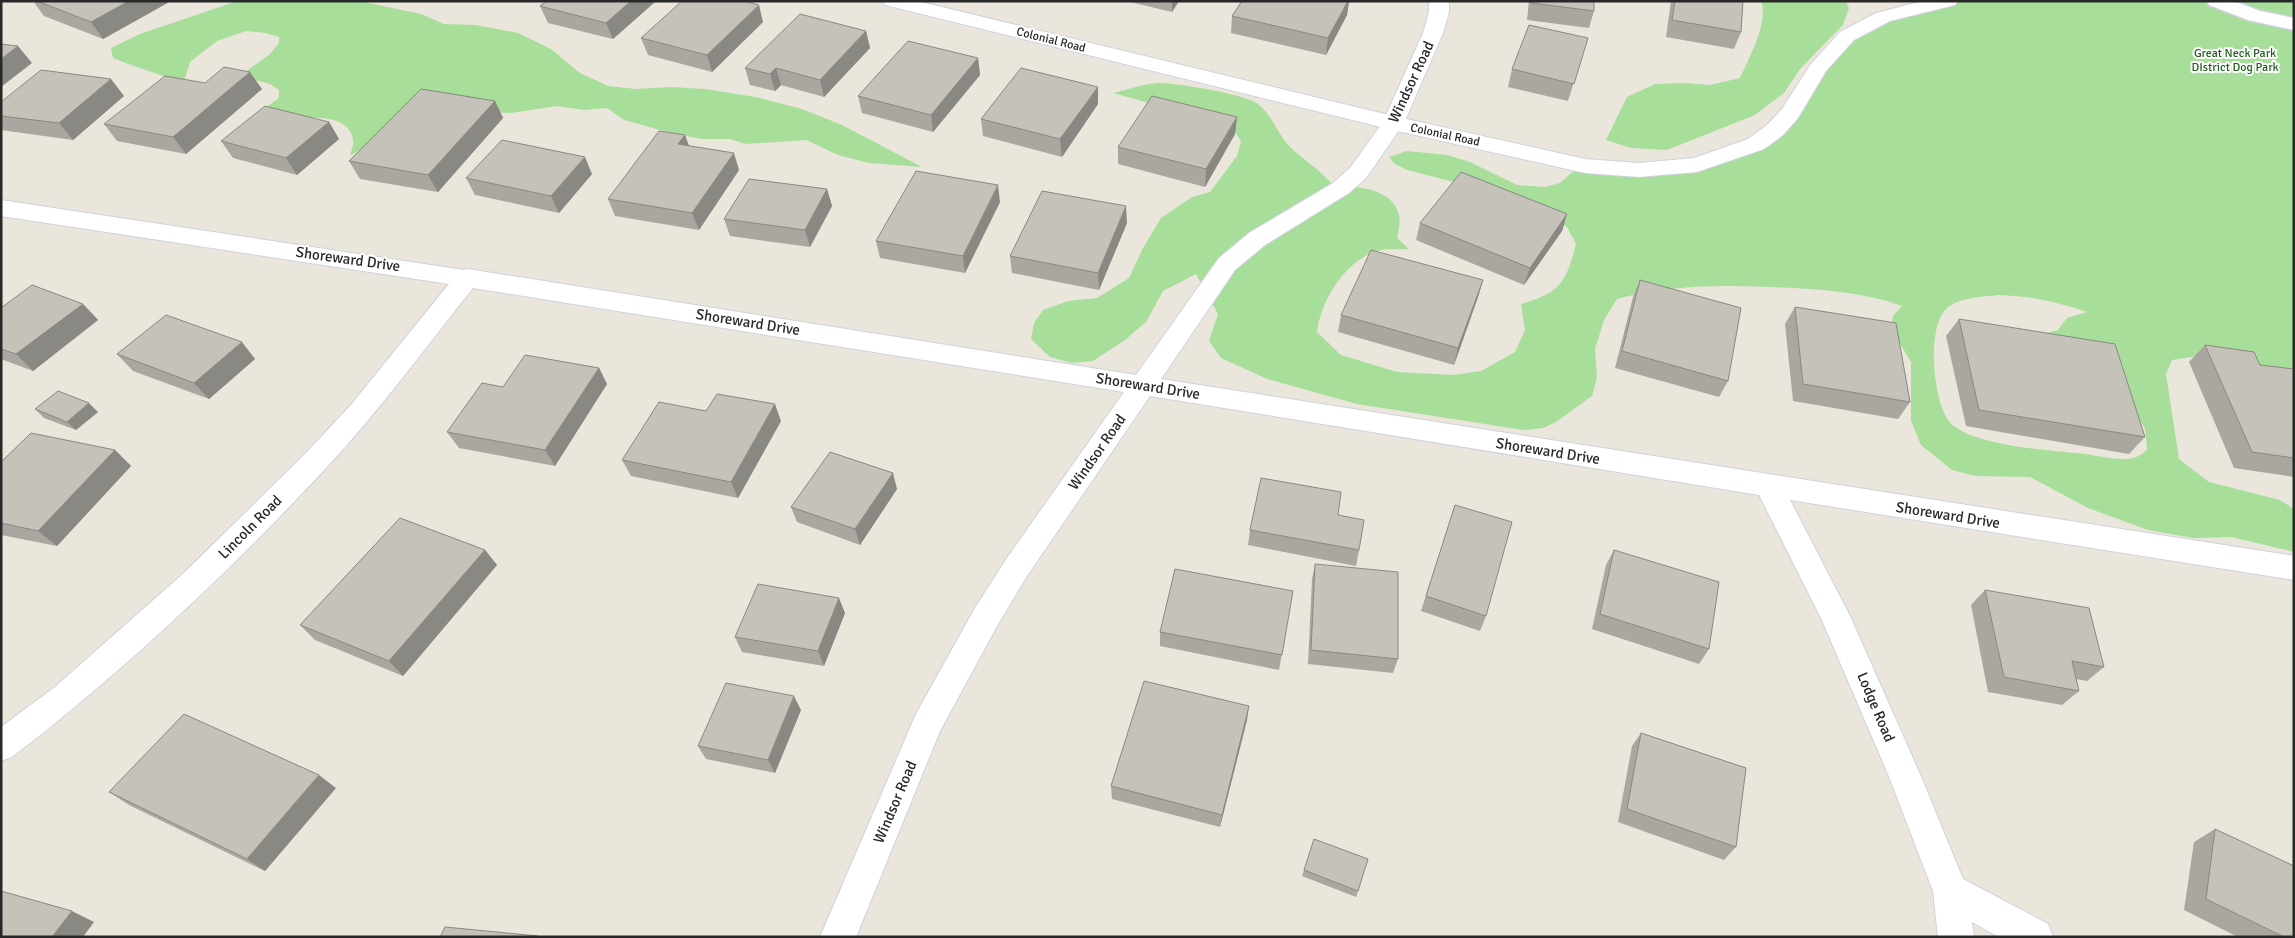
<svg xmlns="http://www.w3.org/2000/svg" width="2295" height="938" viewBox="0 0 2295 938" font-family="Signika,sans-serif">
<style>
.green{fill:#a6de9a;fill-rule:evenodd}
.lines{fill:none;stroke-linecap:round;stroke-linejoin:round}
.service-casing{stroke:#d0d1e0;stroke-width:3}
.minor-casing{stroke:#d0d1e0;stroke-width:2}
.tertiary-casing{stroke:#d0d1e0;stroke-width:2}
.service{fill:#fff;fill-rule:evenodd}
.minor{fill:#fff;fill-rule:evenodd}
.tertiary{fill:#fff;fill-rule:evenodd}
.wall{fill:#a9a7a0}
.shaded-wall{fill:#8a8882}
.building{fill:#c5c2ba;stroke:#8a8882}
.labels{text-anchor:middle;dominant-baseline:central;stroke-width:4;stroke-linejoin:round;paint-order:stroke}
.far-street-label{font-size:12px;fill:#282828;stroke:#fff}
.far-park-label{font-size:12px;fill:#21601d;stroke:#fff}
.street-label{font-size:15px;fill:#282828;stroke:#fff}
</style>
<rect width="100%" height="100%" fill="#eae6db"/>
<!-- green -->
<path class="green" d="M237 1H359L421 14 444 24 476 25 518 33 551 49 580 73 608 86 636 89 671 87 705 89 755 97 802 109 842 125 922 167 869 163 838 155 806 140 745 144 730 139H702L671 133 624 120 607 108 584 110 557 106 511 113 494 112 378 138 350 156C351 151 354 145 353 140 349 100 257 125 233 131L279 98V90L270 84 252 79 248 70 270 54 279 43V37L266 33 246 31 217 41 190 62 183 85C160 73 136 68 113 58L111 48 140 34Z
M1761 1H1846L1849 8 1843 25 1800 69 1784 93 1755 115 1667 150 1631 148 1606 140 1627 97 1655 84 1685 83 1710 85 1740 78C1749 58 1769 22 1761 1Z
M1948 1H2294V379L2198 356 2172 360 2166 374 2179 459 2209 482 2280 500 2294 509V552L2232 537 2193 538 2148 530 2088 508 2030 477 1975 476 1952 470 1921 445 1911 421V362L1891 328 1893 316 1902 306C1859 291 1815 289 1770 287 1718 285 1668 285 1617 299L1604 320 1595 349 1597 378 1592 396 1556 422 1543 428 1523 430 1357 404 1267 379 1221 358 1209 341 1218 314 1196 274 1163 291 1146 322 1125 340 1093 361 1072 363 1050 357 1031 339 1034 323 1043 310 1068 301 1097 298 1129 278 1143 248 1161 218 1192 197 1210 192 1237 156 1241 141 1231 126 1113 93C1127 90 1143 84 1158 83 1176 83 1245 94 1258 104 1273 116 1277 133 1290 147 1304 160 1320 170 1333 185 1356 187 1392 187 1399 215 1401 221 1398 231 1397 238L1409 249C1399 250 1386 248 1377 251 1345 261 1321 300 1317 332L1341 355 1397 372 1453 375 1481 371 1515 352 1525 330 1521 304C1560 293 1566 283 1576 244L1567 227 1538 210 1497 193 1407 170 1395 164 1389 157 1407 151 1447 155 1470 162 1517 185 1545 187 1560 183 1577 168 1697 165 1756 144 1864 25ZM1999 295C2030 296 2058 302 2087 312L2067 318 2058 330 2040 335 2133 411 2145 428 2147 450C2140 456 2133 460 2123 459 2111 459 2098 456 2086 454 2055 451 1966 446 1948 420 1933 398 1927 330 1945 310 1957 297 1982 297 1999 295Z"/>
<g class="lines">
<!-- service casing -->
<g class="service-casing">
<path id="service" d="M2207 1H2234L2260 11 2294 18V30L2248 20 2209 5Z"/>
</g>
<!-- minor casing -->
<g class="minor-casing">
<path id="minor" d="M1429 1H1449V12L1443 33 1404 123 1366 178 1349 193 1265 245 1235 270 1161 379 2294 556V580L1790 500 1850 616 1920 774 1963 879 2048 924 2053 937H1999L1972 922 1974 937H1938L1933 891 1888 774 1821 618 1759 495 1150 396 1027 576 997 626 940 731 856 937H820L916 714 975 608 1007 558 1124 392 473 288C425 348 379 411 327 467 230 571 125 670 12 757L1 761V727L55 687 185 572 307 452 350 406 449 284 1 216V200L464 270 468 269 1136 375 1219 258 1249 233 1333 183 1350 168 1383 122 1423 33 1429 12Z"/>
</g>
<!-- tertiary casing -->
<g class="tertiary-casing">
<path id="tertiary" d="M882 1H917L1393 116 1585 159 1639 163 1694 158 1748 139 1767 125 1782 109 1811 64 1840 32 1876 13 1923 1H1958L1955 5 1890 21 1854 40 1826 71 1798 118 1783 135 1764 149 1697 172 1639 177 1585 173 1393 130 885 5Z"/>
</g>
<!-- service -->
<use href="#service" class="service"/>
<!-- minor -->
<use href="#minor" class="minor"/>
<!-- tertiary -->
<use href="#tertiary" class="tertiary"/>
</g>
<!-- wall -->
<path class="wall" d="M33 1H171L103 39 44 16Z
M547 1H656L613 39 548 23 540 6Z
M1126 1H1179L1172 12Z
M1242 1H1349L1347 15 1326 55 1231 33 1232 16Z
M1529 1H1594V11L1589 28 1527 20Z
M1671 1H1743L1741 32 1734 49 1666 37Z
M763 22 712 72 648 55 641 38Z
M866 31 870 48 824 97 781 85 775 91 750 85 745 68Z
M1588 38 1568 101 1508 87 1512 69Z
M978 58 980 75 933 132 862 113 858 96Z
M205 83 262 89 186 154 117 141 104 124Z
M124 96 73 140 1 130V102Z
M495 101 503 118 438 192 360 179 349 161Z
M1098 104 1062 157 983 136 981 119Z
M1237 117 1235 134 1205 187 1118 164V147Z
M329 122 339 139 297 175 233 158 221 141Z
M685 135 689 146 739 170 699 230 615 216 608 199Z
M592 174 559 213 475 195 466 178Z
M827 189 832 206 810 247 730 236 724 219Z
M1000 202 965 273 880 258 876 241Z
M1567 214 1562 231 1524 285 1416 240 1420 223Z
M1127 223 1099 290 1012 273 1010 256Z
M1483 280 1478 297 1454 365 1338 332 1341 315Z
M1640 280 1728 381 1719 397 1615 368 1633 297Z
M83 304 98 320 33 371 1 359V308Z
M1795 307 1910 402 1898 419 1793 401 1785 324Z
M1959 319 2145 437 2129 454 1966 426 1946 336Z
M2205 345 2260 365 2294 369V477L2234 468 2189 362Z
M117 354 255 359 209 399 133 371Z
M599 368 607 384 555 466 459 448 447 432 503 387Z
M35 409 98 412 76 430 44 418Z
M706 411 781 421 738 498 631 476 622 460Z
M115 450 131 466 57 546 1 535V462Z
M897 489 860 545 797 522 791 507Z
M1455 505 1486 616 1480 631 1421 611Z
M1338 515 1359 550 1356 566 1248 545 1250 530Z
M485 550 497 565 403 676 315 640 300 625Z
M1614 550 1709 649 1699 664 1592 629 1606 565Z
M1315 564 1398 659 1393 673 1308 664 1312 579Z
M1985 590 2104 667 2087 681 2076 679 2079 691 2062 705 1988 692 1971 605Z
M1293 591 1279 670 1160 646V632Z
M845 613 824 666 742 652 735 637Z
M801 710 775 773 706 759 698 746Z
M1247 720 1220 827 1112 799 1111 786Z
M1641 733 1736 847 1724 860 1618 822 1632 746Z
M336 788 265 871 129 805 109 792Z
M2215 829 2294 937H2238L2184 910 2194 842Z
M1304 870 1358 891 1356 897 1302 876Z"/>
<!-- shaded-wall -->
<path class="shaded-wall" d="M129 1H171L103 39 91 22Z
M631 1H656L613 39 606 23Z
M1172 1H1179L1172 12Z
M1348 1H1349L1347 15 1326 55 1328 38Z
M759 5 763 22 712 72 707 55Z
M866 31 870 48 824 97 820 80Z
M18 46 32 63 1 87V59Z
M978 58 980 75 933 132 931 115Z
M776 68 781 85 775 91 770 74Z
M250 72 262 89 186 154 173 137Z
M111 79 124 96 73 140 59 123Z
M1098 87V104L1062 157 1060 139Z
M495 101 503 118 438 192 428 175Z
M1237 117 1235 134 1205 187 1206 169Z
M329 122 339 139 297 175 286 158Z
M685 135 691 152 678 144Z
M734 153 739 170 699 230 692 213Z
M585 157 592 174 559 213 551 196Z
M998 185 1000 202 965 273 963 256Z
M827 189 832 206 810 247 805 230Z
M1126 206 1127 223 1099 290 1098 273Z
M1567 214 1562 231 1524 285 1530 268Z
M1483 280 1478 297 1454 365 1458 348Z
M83 304 98 320 33 371 16 354Z
M242 342 255 359 209 399 194 383Z
M599 368 607 384 555 466 545 450Z
M89 403 98 412 76 430 67 422Z
M775 404 781 421 738 498 731 482Z
M115 450 131 466 57 546 38 531Z
M893 473 897 489 860 545 855 529Z
M485 550 497 565 403 676 389 661Z
M839 598 845 613 824 666 818 651Z
M794 696 801 710 775 773 768 760Z
M1249 706 1247 720 1220 827 1222 815Z
M319 775 336 788 265 871 247 859Z
M72 911 94 922 83 937H52Z"/>
<!-- building -->
<path class="building" d="M37 1H129L91 22Z
M547 1H631L606 23 540 6Z
M682 1H744L759 5 707 55 641 38Z
M1242 1H1348L1328 38 1232 16Z
M1532 1H1594V11L1532 3Z
M1675 1H1743L1741 32 1672 20Z
M800 14 866 31 820 80 776 68 770 74 745 68Z
M1529 25 1588 38 1574 84 1512 69Z
M908 41 978 58 931 115 858 96Z
M1 44 18 46 1 59Z
M224 67 250 72 173 137 104 124 165 76 205 83Z
M1021 68 1098 87 1060 139 981 119Z
M41 70 111 79 59 123 1 116V102Z
M421 89 495 101 428 175 349 161Z
M1152 96 1237 117 1206 169 1118 147Z
M265 106 329 122 286 158 221 141Z
M659 131 685 135 678 144 734 153 692 213 608 199Z
M502 140 585 157 551 196 466 178Z
M916 171 998 185 963 256 876 241Z
M1461 172 1567 214 1530 268 1420 223Z
M749 179 827 189 805 230 724 219Z
M1042 191 1126 206 1098 273 1010 256Z
M1371 250 1483 280 1458 348 1341 315Z
M1640 280 1741 308 1728 381 1622 351Z
M32 285 83 304 16 354 1 349V308Z
M1795 307 1896 323 1910 402 1803 384Z
M166 315 242 342 194 383 117 354Z
M1959 319 2115 344 2145 437 1979 410Z
M2205 345 2254 352 2260 365 2294 369V458L2252 452Z
M525 355 599 368 545 450 447 432 482 383 503 387Z
M58 391 89 403 67 422 35 409Z
M717 394 775 404 731 482 622 460 659 402 706 411Z
M31 433 115 450 38 531 1 523V462Z
M830 452 893 473 855 529 791 507Z
M1261 478 1341 492 1338 515 1364 520 1359 550 1250 530Z
M1455 505 1512 522 1486 616 1426 596Z
M400 518 485 550 389 661 300 625Z
M1614 550 1719 582 1709 649 1600 614Z
M1315 564 1398 572V659L1311 650Z
M1175 569 1293 591 1282 655 1160 632Z
M758 584 839 598 818 651 735 637Z
M1985 590 2089 608 2104 667 2072 661 2079 691 2004 677Z
M1144 681 1249 706 1222 815 1111 786Z
M726 683 794 696 768 760 698 746Z
M184 714 319 775 247 859 109 792Z
M1641 733 1746 768 1736 847 1627 809Z
M2215 829 2294 866V937H2284L2206 899Z
M1314 839 1368 859 1358 891 1304 870Z
M1 891 72 911 52 937H1Z
M445 927 538 936V937H440Z"/>
<g class="labels">
<!-- far-street labels -->
<g class="far-street-label">
<text transform="translate(1051 40) rotate(14)">Colonial Road</text>
<text transform="translate(1445 135) rotate(12)">Colonial Road</text>
</g>
<!-- far-park labels -->
<g class="far-park-label">
<text x="2235" y="53">Great Neck Park<tspan x="2235" dy="14">DIstrict Dog Park</tspan></text>
</g>
<!-- street labels -->
<g class="street-label">
<text transform="translate(1411 82) rotate(-65)">Windsor Road</text>
<text transform="translate(348 259) rotate(8)">Shoreward Drive</text>
<text transform="translate(748 322) rotate(9)">Shoreward Drive</text>
<text transform="translate(1148 386) rotate(9)">Shoreward Drive</text>
<text transform="translate(1548 451) rotate(9)">Shoreward Drive</text>
<text transform="translate(1097 452) rotate(-55)">Windsor Road</text>
<text transform="translate(1948 515) rotate(9)">Shoreward Drive</text>
<text transform="translate(250 527) rotate(-45)">Lincoln Road</text>
<text transform="translate(1876 707) rotate(67)">Lodge Road</text>
<text transform="translate(895 802) rotate(-67)">Windsor Road</text>
</g>
</g>
<!-- border -->
<rect width="2295" height="938" fill="none" stroke="#282828" stroke-width="5"/>
</svg>
